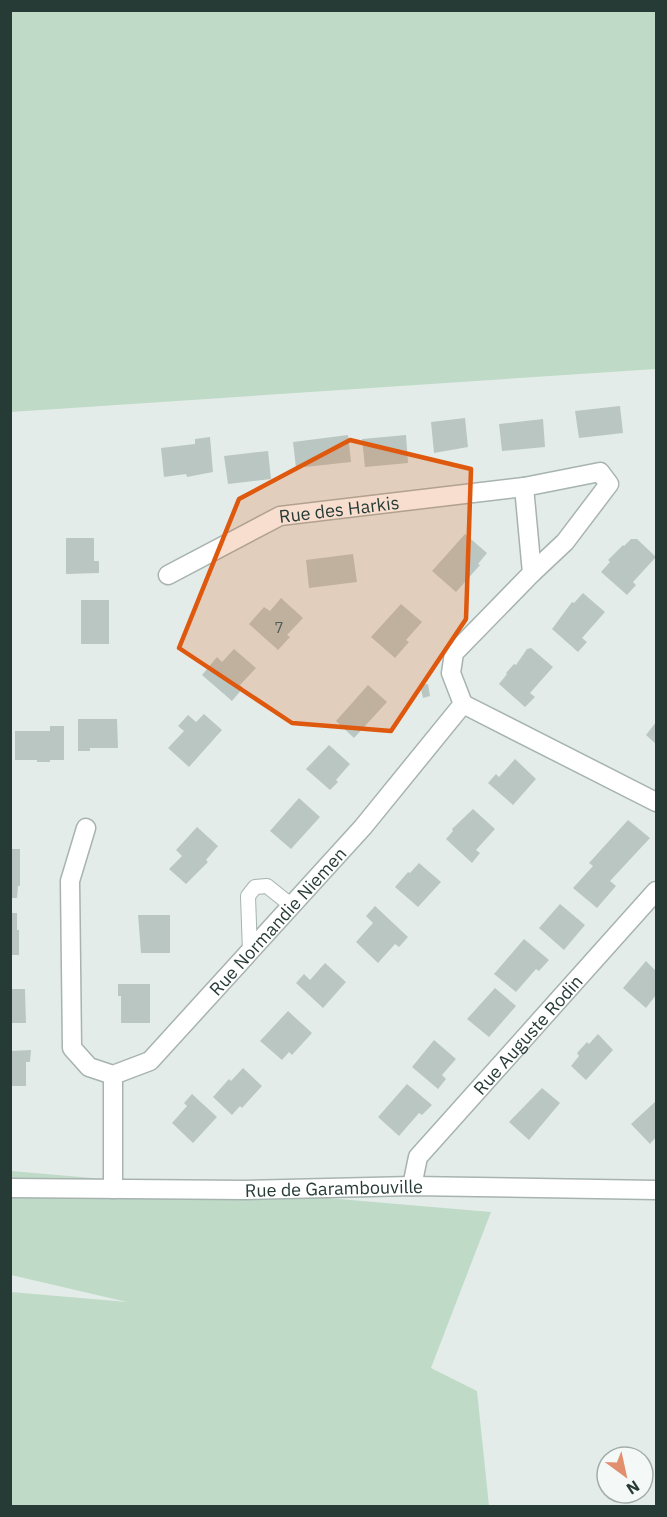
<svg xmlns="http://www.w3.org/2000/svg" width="667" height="1517" viewBox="0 0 667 1517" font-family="'IBM Plex Sans',sans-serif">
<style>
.green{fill:#c0dac8}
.building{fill:#bac6c2}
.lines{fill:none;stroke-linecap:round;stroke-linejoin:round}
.lane-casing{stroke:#a7b3b0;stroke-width:16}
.street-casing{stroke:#a7b3b0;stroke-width:21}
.lane{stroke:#fff;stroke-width:14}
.street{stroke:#fff;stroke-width:18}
.marked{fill:#de580e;fill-opacity:0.2;stroke:#de580e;stroke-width:4.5;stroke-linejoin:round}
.labels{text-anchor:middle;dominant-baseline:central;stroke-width:6;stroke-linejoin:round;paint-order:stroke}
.number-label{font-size:15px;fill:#4b5e59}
.street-label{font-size:18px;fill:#263b36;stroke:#f4f9f7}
</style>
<rect width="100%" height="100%" fill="#e4ece9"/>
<!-- green -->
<path class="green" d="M11 10 656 11V369L11 412Z
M11 1171 491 1212 431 1368 477 1391 489 1506H11V1292L127 1302 11 1275Z"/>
<!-- building -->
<path class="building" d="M620 406 623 433 579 438 575 411Z
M465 418 468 447 434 453 431 422Z
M543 419 545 447 502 451 499 424Z
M348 435 351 462 296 468 293 442Z
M406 435 408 463 365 467 362 439Z
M210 437 213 472 187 477 186 474 164 477 161 448 195 444V439Z
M268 451 271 479 228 484 224 456Z
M465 534 487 553 478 564 480 565 456 592 432 571Z
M66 538H94V561H99V573L66 574Z
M631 539H637L656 557 633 582 636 585 627 595 601 572 610 562 608 560 623 545 624 546Z
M353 554 357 582 309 588 306 560Z
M583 593 605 612 582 638 587 642 578 652 552 629 572 602 574 603Z
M281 598 303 618 287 635 290 637 278 650 249 624 264 607 270 611Z
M81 600H109V644H81Z
M401 604 422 622 406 640 409 642 395 658 371 637Z
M531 648 553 667 530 693 535 697 525 707 499 684 507 674 506 673 514 664 516 665 527 649Z
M234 649 256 668 240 685 243 688 232 701 202 675 217 657 222 662Z
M428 684 430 696 423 698 420 685Z
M368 685 387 702 354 738 336 721Z
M204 714 222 730 189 767 168 748 184 731 178 726 188 715 196 722Z
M78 719H117L118 748H90V751H78Z
M656 722V744L646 735Z
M50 726H64V760H50V762H37V760H15V731H50Z
M329 745 350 764 336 780 338 782 330 790 306 769Z
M515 759 536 779 513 805 488 783 496 774 499 777Z
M299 798 320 817 291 849 270 831Z
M473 809 495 829 476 850 480 853 472 863 446 839 453 831 452 829Z
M628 820 650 838 610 881 616 886 597 908 573 888 593 866 589 863Z
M197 827 218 846 206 860 208 862 186 884 169 869 182 856 176 850Z
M10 849H20V886H18L17 898H10Z
M419 863 441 882 418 907 395 887 408 872 410 873Z
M560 904 585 925 564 950 539 928Z
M375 906 408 937 399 947 395 944 378 963 356 942 373 923 366 916Z
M10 913H17V930H19V955H10Z
M138 915H170V953H141Z
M524 939 549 960 539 971 536 969 516 992 494 974Z
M646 961 656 971V995L646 1008 623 988Z
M325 963 346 982 323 1008 296 983 304 974 310 980Z
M118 984H150V1023H121V996H118Z
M495 988 516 1006 489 1037 467 1019Z
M10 989H25L26 1023H10Z
M288 1011 312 1033 292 1055 289 1052 282 1060 260 1041Z
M598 1034 613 1050 586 1080 571 1066 579 1056 577 1053 587 1042 589 1044Z
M434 1040 456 1059 442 1075 446 1079 438 1089 412 1067Z
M31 1050 30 1062H26V1086H10V1051Z
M243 1068 262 1086 242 1108 240 1106 232 1115 213 1097 229 1079 231 1081Z
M407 1084 432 1105 422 1115 419 1113 399 1136 378 1117Z
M542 1088 560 1103 529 1140 509 1122Z
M192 1094 217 1117 193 1143 172 1123 187 1106 184 1103Z
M656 1101V1137L650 1144 631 1124Z"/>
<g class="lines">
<!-- lane casing -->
<g class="lane-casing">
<path id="lane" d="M250 952 248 896 255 887 267 886 292 906"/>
</g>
<!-- street casing -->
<g class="street-casing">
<g id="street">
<path d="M524 487 532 573"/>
<path id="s1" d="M168 575 280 516 524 487 600 472 609 484 565 542 532 573 454 653 451 673 463 704"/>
<path d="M463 704 656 802"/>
<path id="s2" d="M86 828 70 881 72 1048 89 1067 113 1075 150 1061 363 827 463 704"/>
<path id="s3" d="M412 1186 418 1157 656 891"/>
<path id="s4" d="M10 1188 245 1190 412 1186 656 1190"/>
<path d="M113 1189V1075"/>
</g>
</g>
<!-- lane -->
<use href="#lane" class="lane"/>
<!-- street -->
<use href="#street" class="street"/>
</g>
<!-- marked area -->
<path class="marked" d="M350 440 471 469 466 619 391 731 292 723 179 648 239 499Z"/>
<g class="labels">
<!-- number labels -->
<g class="number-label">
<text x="279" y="627">7</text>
</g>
<!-- street labels -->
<g class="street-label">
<text stroke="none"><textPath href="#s1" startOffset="186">Rue des Harkis</textPath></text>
<text stroke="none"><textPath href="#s2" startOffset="502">Rue Normandie Niemen</textPath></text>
<text stroke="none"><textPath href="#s3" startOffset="194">Rue Auguste Rodin</textPath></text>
<text stroke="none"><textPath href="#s4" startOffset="324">Rue de Garambouville</textPath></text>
</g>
</g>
<!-- border -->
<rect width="667" height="1517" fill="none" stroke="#263b36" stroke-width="24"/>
<!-- north arrow -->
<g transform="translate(625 1475) rotate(147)"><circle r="28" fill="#f4f9f7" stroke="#a2adaa" stroke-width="1.5"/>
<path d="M0-4.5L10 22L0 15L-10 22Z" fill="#e18f6d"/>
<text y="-9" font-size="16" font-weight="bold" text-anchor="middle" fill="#263b36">N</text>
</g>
</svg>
